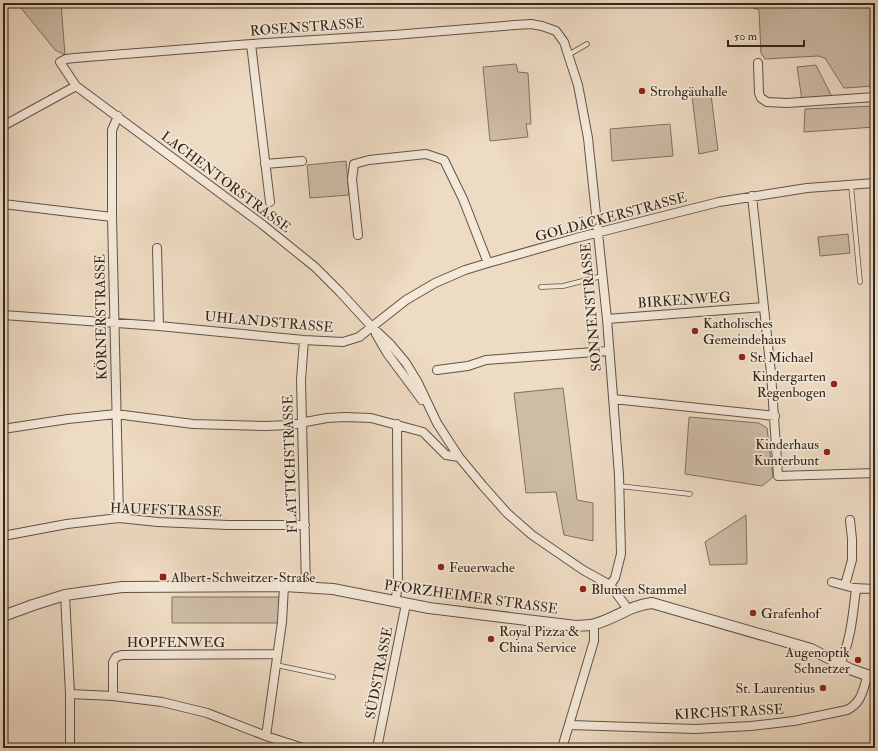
<svg xmlns="http://www.w3.org/2000/svg" width="878" height="751" viewBox="0 0 878 751" font-family="'IM FELL Double Pica',serif">
<style>
.green{fill:#cebca7;stroke:#807162}
.lines{fill:none;stroke-linecap:round;stroke-linejoin:round}
.service-casing{stroke:#625346;stroke-width:5.5}
.minor-casing{stroke:#625346;stroke-width:10}
.tertiary-casing{stroke:#625346;stroke-width:12}
.service{stroke:#f4e8d8;stroke-width:4}
.minor{stroke:#f4e8d8;stroke-width:8}
.tertiary{stroke:#f4e8d8;stroke-width:10}
.poi-dot{fill:#8f2418;stroke:#f4e8d8;stroke-width:1.5}
.labels{text-anchor:middle;dominant-baseline:central;stroke-width:3.5;stroke-linejoin:round;paint-order:stroke}
.street-label{font-size:14px;fill:#33261c;stroke:#f4e8d8}
.poi-label{font-size:14px;fill:#33261c;stroke:#f4e8d8;text-anchor:start}
</style>
<rect width="100%" height="100%" fill="#eedbc3"/>
<filter id="stains"><feTurbulence type="fractalNoise" baseFrequency=".005" numOctaves="4"/><feColorMatrix values="0 0 0 0 .2 0 0 0 0 .09 0 0 0 0 .02 0 0 0 .5 -.17"/></filter>
<radialGradient id="worn" r=".72"><stop offset=".6" stop-color="#630" stop-opacity="0"/><stop offset="1" stop-color="#630" stop-opacity=".3"/></radialGradient>
<!-- green -->
<path class="green" d="M17 3H61L65 55 55 50Z
M739 3H875V86L844 88 825 58 818 56 765 59 761 53 759 10Z
M516 64 518 72 528 73 531 124H526L528 137 490 141 483 67Z
M816 65 832 97 802 100 797 67Z
M711 95 718 150 699 154 692 96Z
M875 106V127L804 132 805 109Z
M670 124 673 156 612 161 610 129Z
M346 161 349 195 310 198 307 165Z
M848 234 850 253 820 256 818 237Z
M563 388 577 500 593 503V541L564 535 556 492 526 493 514 393Z
M689 417 759 423 767 428 773 477 762 486 685 474Z
M746 515 747 564 710 565 705 542Z
M172 597H279V623H172Z"/>
<g class="lines">
<!-- service casing -->
<g class="service-casing">
<path id="service" d="M568 55 587 44
M851 185 860 282
M541 287 563 286 602 276
M619 486 690 494
M276 665 333 677"/>
</g>
<!-- minor casing -->
<g class="minor-casing">
<path id="minor" d="M251 44 270 202
M758 63 759 93 761 98 767 102 787 103 875 97
M118 116 112 130V217L119 518
M3 126 76 86
M265 164 302 161
M752 196 771 373 778 476 875 473
M3 204 112 217
M358 235 352 179 354 164 369 160 426 154 444 160 463 199 488 263
M157 248 159 326
M3 315 159 326 304 340 343 342 359 337 406 300 435 283 465 270 488 263 576 238 719 202 807 188 875 183
M607 319 764 307
M376 334 387 353 422 400
M304 340 301 380 306 587
M437 370 468 366 486 360 608 351
M613 399 775 416
M3 429 68 419 116 414 193 424 266 426 289 425 327 418 345 417 371 418 423 432 446 455 459 457
M3 536 67 524 119 518 158 522 228 525H305
M832 582 854 588 875 589
M610 585 615 578 621 554 619 475 607 319 588 138 578 85 564 42 556 31 542 26 531 24 515 25 394 35 251 44 74 58 66 59 60 62 76 86 263 225 315 267 340 292 372 327 391 345 406 363 417 381 437 423 459 457 483 486 507 513 532 535 583 570 610 585 628 609
M845 585 852 560V539L850 520
M65 595 70 694V748
M395 602 398 586 397 424
M840 664C851 640 853 614 856 588
M70 694 113 696 162 702 207 713 266 736 303 748
M113 696V662L116 657 122 655 277 654
M570 725 695 729 751 726 794 721 847 710C861 703 863 691 867 677
M266 736 282 622 284 586
M377 748 406 604
M562 748 594 641V625"/>
</g>
<!-- tertiary casing -->
<g class="tertiary-casing">
<path id="tertiary" d="M3 616 33 605 65 595 122 587 284 586 333 589 429 608 576 626C582 625 589 626 595 624 617 618 628 606 652 603L811 649 850 669 875 678"/>
</g>
<!-- service -->
<use href="#service" class="service"/>
<!-- minor -->
<use href="#minor" class="minor"/>
<!-- tertiary -->
<use href="#tertiary" class="tertiary"/>
</g>
<!-- markers -->
<g class="poi-dot">
<circle cx="642" cy="91" r="4"/>
<circle cx="695" cy="331" r="4"/>
<circle cx="742" cy="357" r="4"/>
<circle cx="834" cy="384" r="4"/>
<circle cx="827" cy="452" r="4"/>
<circle cx="441" cy="567" r="4"/>
<rect x="159" y="573" width="8" height="8" rx="2"/>
<circle cx="583" cy="589" r="4"/>
<circle cx="753" cy="613" r="4"/>
<circle cx="491" cy="639" r="4"/>
<circle cx="858" cy="660" r="4"/>
<circle cx="823" cy="688" r="4"/>
</g>
<g class="labels">
<!-- street labels -->
<g class="street-label">
<text transform="translate(307 27) rotate(-4)">ROSENSTRASSE</text>
<text transform="translate(226 182) rotate(37)">LACHENTORSTRASSE</text>
<text transform="translate(611 217) rotate(-15)">GOLDÄCKERSTRASSE</text>
<text transform="translate(684 300) rotate(-4)">BIRKENWEG</text>
<text transform="translate(591 307) rotate(-95)">SONNENSTRASSE</text>
<text transform="translate(101 317) rotate(-91)">KÖRNERSTRASSE</text>
<text transform="translate(269 322) rotate(5)">UHLANDSTRASSE</text>
<text transform="translate(290 464) rotate(-92)">FLATTICHSTRASSE</text>
<text transform="translate(166 510) rotate(2)">HAUFFSTRASSE</text>
<text transform="translate(471 597) rotate(8)">PFORZHEIMER STRASSE</text>
<text x="176" y="642">HOPFENWEG</text>
<text transform="translate(379 673) rotate(-79)">SÜDSTRASSE</text>
<text transform="translate(729 712) rotate(-3)">KIRCHSTRASSE</text>
</g>
<!-- poi labels -->
<g class="poi-label">
<text x="650" y="91">Strohgäuhalle</text>
<text x="703" y="323">Katholisches<tspan x="703" dy="16">Gemeindehaus</tspan></text>
<text x="750" y="357">St. Michael</text>
<text x="826" y="376" text-anchor="end">Kindergarten<tspan x="826" dy="16">Regenbogen</tspan></text>
<text x="819" y="444" text-anchor="end">Kinderhaus<tspan x="819" dy="16">Kunterbunt</tspan></text>
<text x="449" y="567">Feuerwache</text>
<text x="171" y="577">Albert-Schweitzer-Straße</text>
<text x="591" y="589">Blumen Stammel</text>
<text x="761" y="613">Grafenhof</text>
<text x="499" y="631">Royal Pizza &amp;<tspan x="499" dy="16">China Service</tspan></text>
<text x="850" y="652" text-anchor="end">Augenoptik<tspan x="850" dy="16">Schnetzer</tspan></text>
<text x="815" y="688" text-anchor="end">St. Laurentius</text>
</g>
</g>
<!-- margin -->
<rect width="878" height="751" fill="none" stroke="#eedbc3" stroke-width="16"/>
<rect x="4" y="4" width="870" height="743" fill="none" stroke="#33261c" stroke-width="2"/>
<rect x="8" y="8" width="862" height="735" fill="none" stroke="#33261c"/>
<!-- scale -->
<path d="M728 40v6h76v-6" fill="none" stroke="#33261c" stroke-width="2"/>
<text x="734" y="40" font-size="12" fill="#33261c" stroke="#f4e8d8" stroke-width="3" paint-order="stroke">50 m</text>
<rect width="100%" height="100%" filter="url(#stains)"/>
<rect width="100%" height="100%" fill="url(#worn)"/>
</svg>
